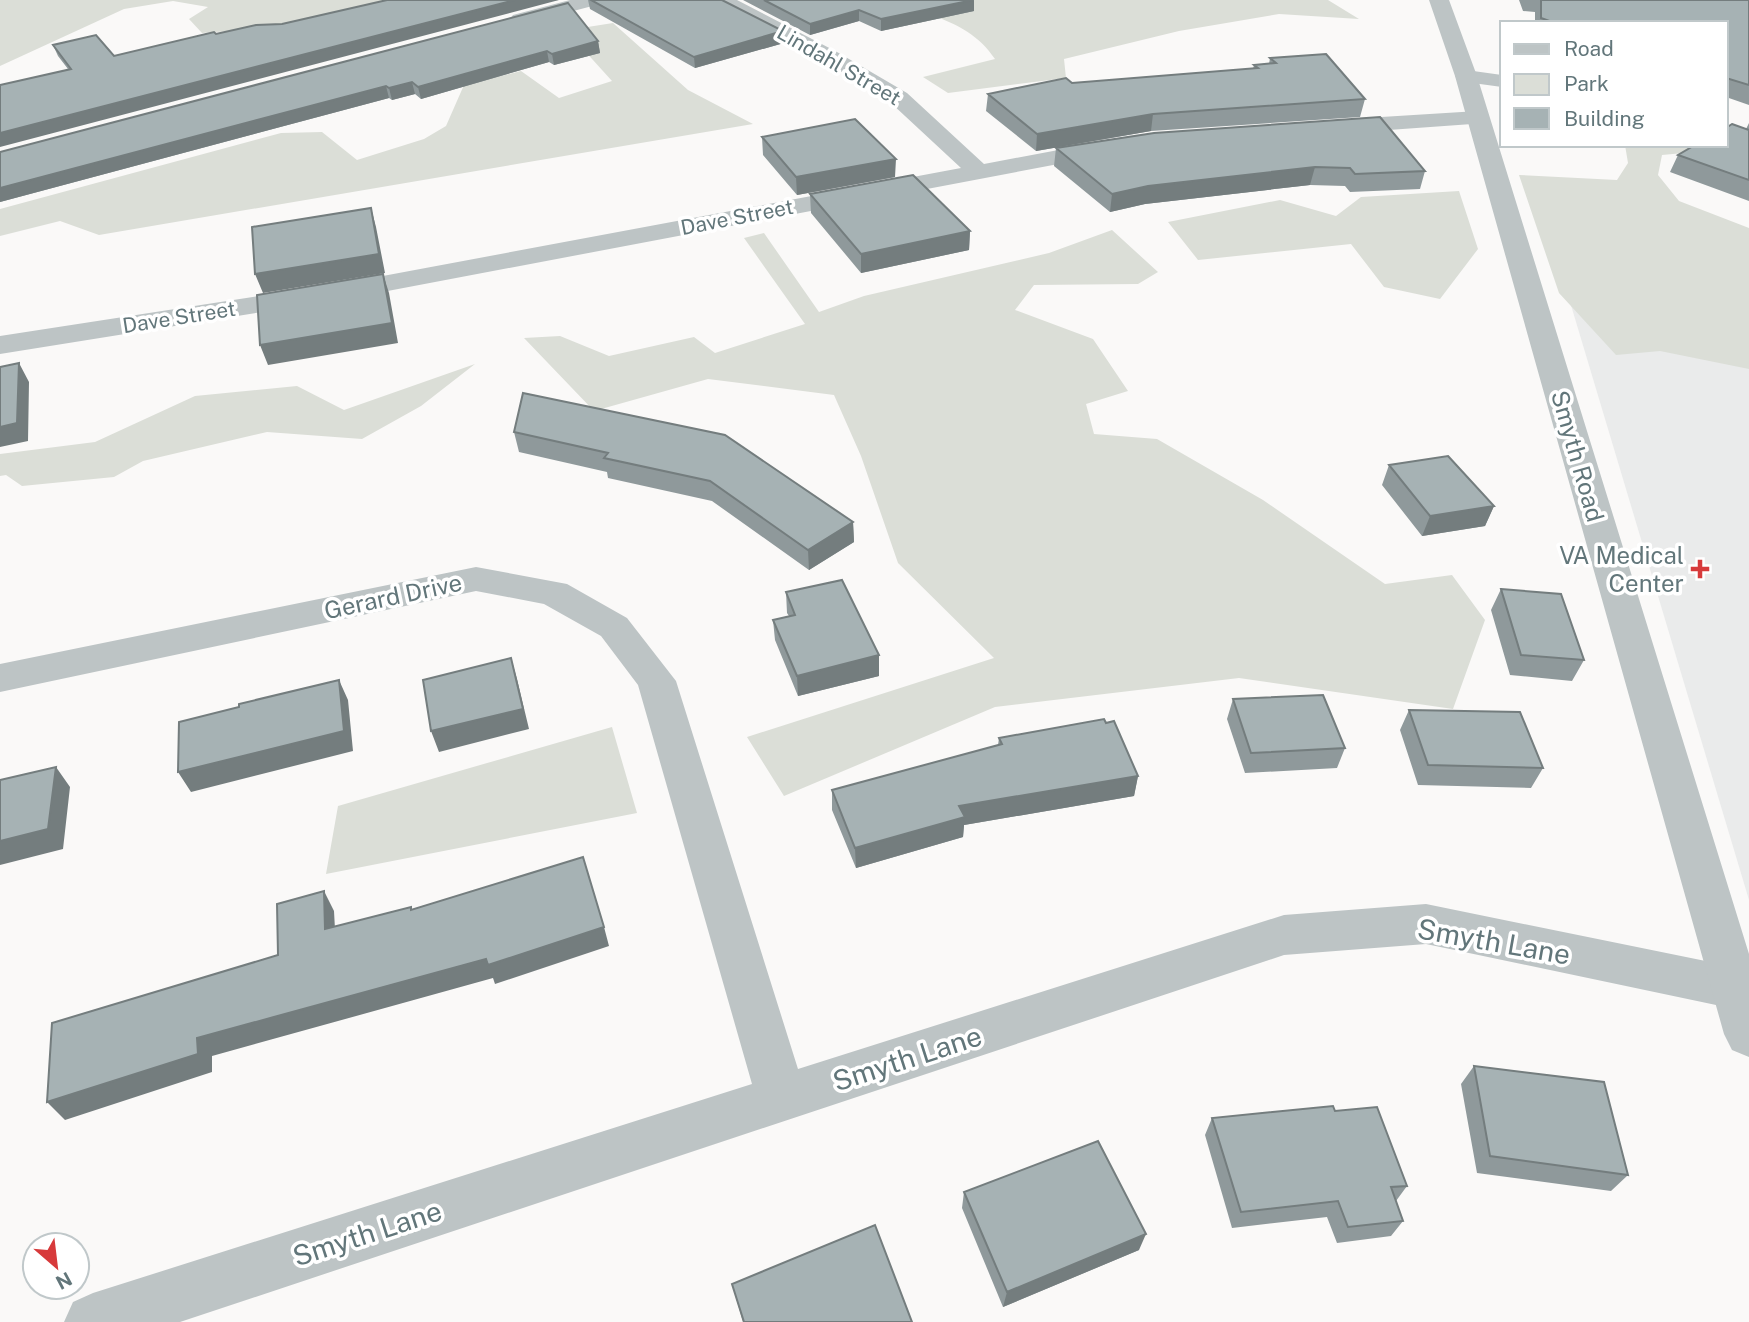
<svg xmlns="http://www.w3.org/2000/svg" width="1749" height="1322" viewBox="0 0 1749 1322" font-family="'Public Sans',sans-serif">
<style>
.built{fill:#eaebeb}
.green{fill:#dbded7}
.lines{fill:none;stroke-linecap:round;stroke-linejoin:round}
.minor{fill:#bdc4c5;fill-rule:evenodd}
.tertiary{fill:#bdc4c5;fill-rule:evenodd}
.wall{fill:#8f999b}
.shaded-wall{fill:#747d7e}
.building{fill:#a6b2b4;stroke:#747d7e;stroke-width:2}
.poi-dot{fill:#d73a3b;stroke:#fff;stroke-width:2.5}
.labels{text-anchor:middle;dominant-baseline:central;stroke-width:7;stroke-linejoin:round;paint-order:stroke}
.far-street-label{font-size:21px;fill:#62767a;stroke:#fff}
.street-label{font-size:24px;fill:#62767a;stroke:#fff}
.poi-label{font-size:24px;fill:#62767a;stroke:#fff;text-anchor:end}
.near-street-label{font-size:28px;fill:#62767a;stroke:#fff}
</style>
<rect width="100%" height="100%" fill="#faf9f8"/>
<!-- built -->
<path class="built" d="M1538 195 1749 238V900Z"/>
<!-- green -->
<path class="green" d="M0 0H385C347 33 252 29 202 33L189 19 208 7 173 1 124 9 0 66Z
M853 0H1328L1359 19 1279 14 1179 31 1064 59 1066 78 948 93 923 77 995 59C966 14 902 7 853 0Z
M613 23 688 90 753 124 99 235 60 221 0 236V209L281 133 322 132 357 160 424 139 446 126 464 85 521 71 559 98 612 81 583 49 575 29Z
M1625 145 1749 147 1662 155 1658 175 1679 201 1749 228V369L1660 351 1616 355 1559 293 1519 175 1617 180 1628 163Z
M1459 191 1478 249 1440 299 1384 287 1351 244 1198 260 1168 222 1280 200 1336 216 1361 197Z
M1112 230 1158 272 1138 284 1034 285 1015 310 1093 339 1128 391 1086 404 1094 434 1157 439 1263 500 1385 584 1452 575 1485 620 1453 709 1239 678 995 707 784 796 747 737 994 658 898 563 861 456 834 395 708 379 594 411 524 338 560 336 609 356 694 337 715 353 805 324 744 238 764 233 819 312 864 296 1049 253Z
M475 364 421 406 362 439 267 432 143 461 114 477 22 486 6 475 0 476V454L95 442 195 396 297 386 344 410Z
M612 727 637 813 326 874 338 806Z"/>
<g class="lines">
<!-- minor -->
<path class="minor" d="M570 0H603L600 4 520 25 513 23 510 19 513 15Z
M712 0H737L837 52 907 93 984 164 1106 141 1114 143 1118 148 1114 153 1106 155 356 297 0 354V336L356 281 961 168 891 103 823 60 715 4Z
M1466 70 1502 75V87L1458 81 1455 76 1458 71Z
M1478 111 1486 113 1489 118 1486 123 1333 134 1325 132 1321 127 1325 122 1333 120Z
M476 567 567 584 627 618 676 681 798 1069 1284 915 1426 904 1735 967 1749 972V1004L1735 1009 1426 944 1284 955 180 1322H64L73 1302 93 1293 752 1084 638 685 601 636 544 604 476 591 0 692V664Z"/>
<!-- tertiary -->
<path class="tertiary" d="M1429 0H1449L1477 76 1749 954V1057L1732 1050 1724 1034 1455 76Z"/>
</g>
<!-- wall -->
<path class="wall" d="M559 0 68 69 58 56 53 45 114 56 216 34 282 24Z
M588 0H722L784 43 695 68 590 9Z
M743 0H974V11L881 31 859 21 810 35Z
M1519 0H1749V105L1726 97V23H1535V12L1523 11Z
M598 41 600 53 554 65 549 62 421 99 415 94 392 100 389 98 0 202V152Z
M1270 58 1365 99 1360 117 1151 131 1036 151 986 111 988 94 1072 83 1253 69 1254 65 1269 64Z
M1749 123V201L1670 172 1678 155 1746 129Z
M762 137 895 177 797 195 763 155Z
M1056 148 1425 171 1420 189 1350 192 1345 186 1310 185 1145 204 1110 212 1054 166Z
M810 194 970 231 969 250 861 273 811 213Z
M523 393 853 522 854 542 809 570 712 501 608 478 607 472 519 452 514 432Z
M1389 465 1494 506 1485 526 1422 536 1382 485Z
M1501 589 1584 660 1572 681 1510 675 1491 610Z
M786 592 879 655V676L798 696 775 640 773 620 789 616 787 613Z
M1233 699 1345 748 1337 768 1245 773 1227 719Z
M1409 710 1543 768 1531 788 1418 785 1400 730Z
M999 738 1138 776 1134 796 964 825 963 837 856 868 832 810V790L998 745Z
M1474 1066 1628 1175 1611 1191 1477 1173 1461 1084Z
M1335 1111 1407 1186 1396 1201 1403 1221 1391 1236 1337 1243 1327 1217 1232 1228 1205 1135 1212 1118Z
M964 1192 1139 1250 1003 1307 962 1208Z
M732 1284 912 1322H743Z"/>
<!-- shaded-wall -->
<path class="shaded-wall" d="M515 0H559L0 147V133Z
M974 0V11L881 31V19Z
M859 10V21L810 35V24Z
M783 31 784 43 695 68 694 57Z
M598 41 600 53 554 65 552 54Z
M547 51 549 62 421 99 418 87Z
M412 82 415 94 392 100 389 88Z
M386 86 389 98 0 202V188Z
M1153 114 1151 131 1036 151 1037 134Z
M896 159 895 177 797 195 796 177Z
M1315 167 1310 185 1145 204 1110 212 1112 194 1148 186Z
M371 208 376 227 385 273 263 293 255 274Z
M970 231 969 250 861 273V254Z
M383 274 389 293 398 343 268 365 260 345Z
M19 363 29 382 28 441 0 447V427Z
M1494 506 1485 526 1422 536 1430 516Z
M853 522 854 542 809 570 808 550Z
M879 655V676L798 696 797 676Z
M511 658 517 679 529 729 439 752 431 731Z
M339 680 348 700 353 751 191 792 178 772Z
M56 767 70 787 63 849 0 865V841Z
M1138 776 1134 796 964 825 963 837 856 868 855 848 959 806Z
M324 891 334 911 336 948 325 929Z
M604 927 609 946 495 984 493 978 212 1056V1072L65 1120 47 1102 197 1038Z
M1146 1234 1139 1250 1003 1307 1007 1292Z"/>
<!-- building -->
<path class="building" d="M387 0H515L0 133V85L71 69 53 45 96 35 114 56 214 32 216 34 256 25 282 24Z
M591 0H722L783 31 694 57Z
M764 0H973L881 19 859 10 810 24Z
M1541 0H1749V85L1726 78V23H1555L1541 18Z
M568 3 598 41 552 54 547 51 418 87 412 82 389 88 386 86 0 188V152Z
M1326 54 1365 99 1153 114 1037 134 988 94 1066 78 1072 83 1258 68 1254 65 1276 63 1270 58Z
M1380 117 1425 171 1355 174 1350 168 1315 167 1148 186 1112 194 1056 148 1154 133Z
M855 119 896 159 796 177 762 137Z
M1732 124 1749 130V180L1678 155 1695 145H1726V128Z
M913 175 970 231 861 254 810 194Z
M371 208 379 254 255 274 252 227Z
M383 274 392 323 260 345 257 295Z
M19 363 17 423 0 427V367Z
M523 393 725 435 853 522 808 550 710 481 604 458 608 453 514 432Z
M1448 456 1494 506 1430 516 1389 465Z
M842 580 879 655 797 676 773 620 795 615 786 592Z
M1501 589 1561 594 1584 660 1521 655Z
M511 658 523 709 431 731 423 680Z
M339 680 344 731 178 772 179 722 239 707V704Z
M1323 695 1345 748 1251 753 1233 699Z
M1409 710 1520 712 1543 768 1428 765Z
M1104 719 1106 723 1114 721 1138 776 959 806 965 817 855 848 832 790 1002 744 999 738Z
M56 767 48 829 0 841V780Z
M583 857 604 927 488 965 486 959 197 1038 198 1054 47 1102 52 1023 278 955 277 904 324 891 325 929 411 907V910Z
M1474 1066 1604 1082 1628 1175 1490 1156Z
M1333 1106 1335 1111 1377 1107 1407 1186 1391 1187 1403 1221 1348 1227 1338 1201 1241 1212 1212 1118Z
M1098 1141 1146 1234 1007 1292 964 1192Z
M875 1225 912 1322H744L732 1284Z"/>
<!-- markers -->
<path class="poi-dot" d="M1696.5 558.5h7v7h7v7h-7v7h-7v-7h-7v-7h7z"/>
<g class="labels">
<!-- far-street labels -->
<g class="far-street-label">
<text transform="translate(839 65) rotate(30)">Lindahl Street</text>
<text transform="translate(737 217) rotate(-11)">Dave Street</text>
<text transform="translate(179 317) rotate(-9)">Dave Street</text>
</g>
<!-- street labels -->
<g class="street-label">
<text transform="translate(1578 456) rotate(74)">Smyth Road</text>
<text transform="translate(393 596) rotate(-12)">Gerard Drive</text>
</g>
<!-- poi labels -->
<g class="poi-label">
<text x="1684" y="555">VA Medical<tspan x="1684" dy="28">Center</tspan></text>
</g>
<!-- near-street labels -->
<g class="near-street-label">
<text transform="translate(1494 941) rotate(10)">Smyth Lane</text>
<text transform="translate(907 1058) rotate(-18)">Smyth Lane</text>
<text transform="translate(367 1233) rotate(-18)">Smyth Lane</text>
</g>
</g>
<!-- legend -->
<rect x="1500" y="21" width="228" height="126" fill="#ffffff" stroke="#c0c8ca" stroke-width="2"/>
<rect x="1514" y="44" width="35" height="10" fill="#bdc4c5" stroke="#c0c8ca" stroke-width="2"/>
<text x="1564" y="56" font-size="21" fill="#62767a">Road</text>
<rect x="1514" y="74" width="35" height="21" fill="#dbded7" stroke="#c0c8ca" stroke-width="2"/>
<text x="1564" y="91" font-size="21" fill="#62767a">Park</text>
<rect x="1514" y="108" width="35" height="21" fill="#a6b2b4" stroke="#c0c8ca" stroke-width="2"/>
<text x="1564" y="126" font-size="21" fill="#62767a">Building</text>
<!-- north arrow -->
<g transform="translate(56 1266) rotate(152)"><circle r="33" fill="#ffffff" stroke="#c0c8ca" stroke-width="2"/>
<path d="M0-5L12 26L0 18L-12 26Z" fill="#d73a3b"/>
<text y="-10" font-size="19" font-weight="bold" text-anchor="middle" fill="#62767a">N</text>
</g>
</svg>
